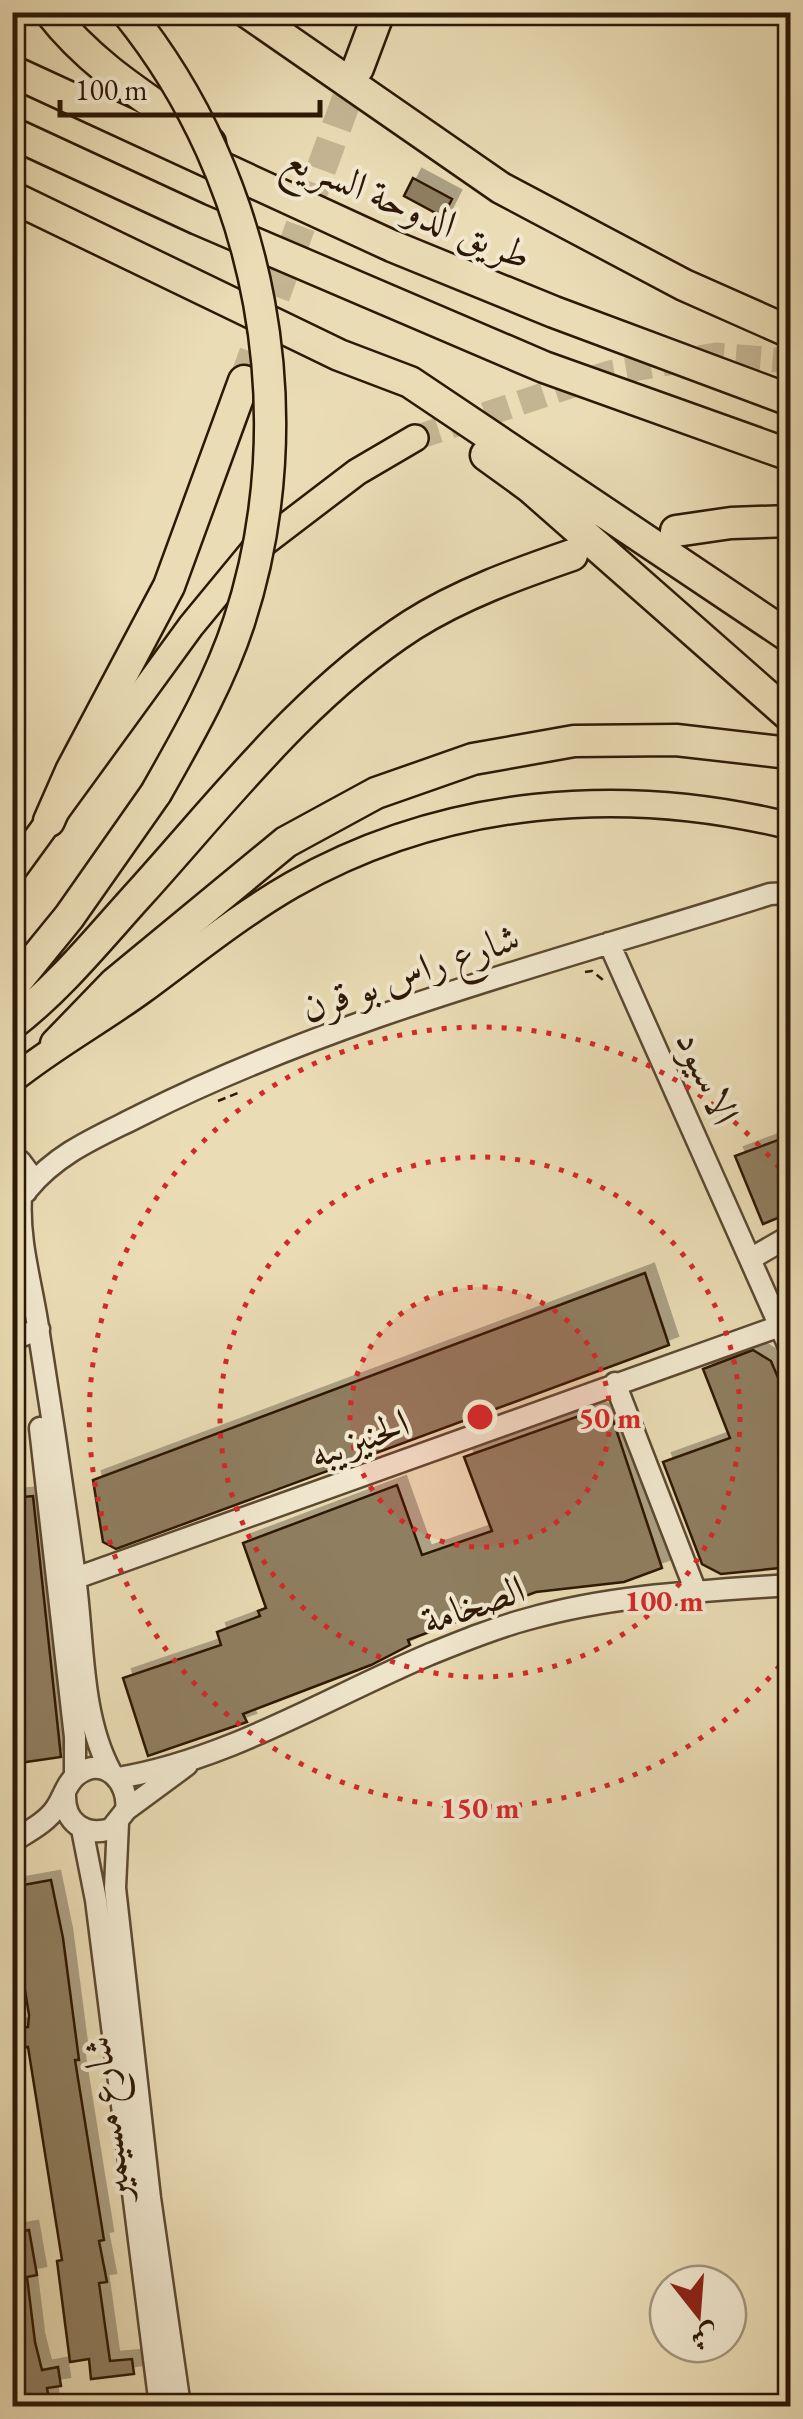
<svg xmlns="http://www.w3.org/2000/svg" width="803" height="2419" viewBox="0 0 803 2419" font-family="'EB Garamond',Amiri,serif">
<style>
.building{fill:#8f7e61;stroke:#2d1805;stroke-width:2.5;filter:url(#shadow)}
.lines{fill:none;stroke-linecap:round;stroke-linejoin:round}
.major-tunnel{stroke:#c4b592;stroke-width:25;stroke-dasharray:25 12;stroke-linecap:butt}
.highway-tunnel{stroke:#c4b592;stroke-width:30;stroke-dasharray:30 15;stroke-linecap:butt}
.minor-casing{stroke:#5c4931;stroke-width:25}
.major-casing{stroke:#2d1805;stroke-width:30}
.highway-casing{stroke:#2d1805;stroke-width:35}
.path{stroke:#2d1805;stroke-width:2.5;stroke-dasharray:8 5;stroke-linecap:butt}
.minor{stroke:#f1e8cf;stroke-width:20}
.major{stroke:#eadcb5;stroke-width:25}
.highway{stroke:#eadcb5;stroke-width:30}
.highway-bridge-casing{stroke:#2d1805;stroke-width:35;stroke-linecap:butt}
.highway-bridge{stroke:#eadcb5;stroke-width:30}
.ring{fill:none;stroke:#d62828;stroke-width:5;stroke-dasharray:5 10}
.labels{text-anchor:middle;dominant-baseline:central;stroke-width:8;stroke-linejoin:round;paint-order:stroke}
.street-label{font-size:40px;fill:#2d1805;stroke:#f1e8cf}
.centre{fill:#d62828;stroke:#f1e8cf;stroke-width:5}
.ring-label{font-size:30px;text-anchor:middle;font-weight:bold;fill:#d62828;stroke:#f1e8cf;stroke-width:8;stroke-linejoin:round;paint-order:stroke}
</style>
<defs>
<filter id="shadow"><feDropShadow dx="9" dy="-9" stdDeviation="0" flood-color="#0004"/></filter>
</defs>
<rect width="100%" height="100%" fill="#eadcb5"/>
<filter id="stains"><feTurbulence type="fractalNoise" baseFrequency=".002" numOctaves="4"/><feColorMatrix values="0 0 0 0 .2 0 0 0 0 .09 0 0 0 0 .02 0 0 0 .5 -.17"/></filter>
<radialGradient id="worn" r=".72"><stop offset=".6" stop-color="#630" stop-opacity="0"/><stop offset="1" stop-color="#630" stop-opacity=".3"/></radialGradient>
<!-- building -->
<path class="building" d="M413 178 452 199 443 217 404 196Z
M778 1140 790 1172V1213L763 1224 735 1156Z
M645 1273 669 1345 116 1549 103 1542 93 1480Z
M753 1350 771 1361 790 1406V1567L721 1574 702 1564 663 1462 730 1438 703 1369Z
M593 1411 612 1417 662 1568 624 1582 536 1592 408 1640 410 1645 371 1665 243 1714 247 1722 148 1756 123 1678 221 1645 217 1632 260 1616 258 1611 266 1608 243 1543 397 1485 422 1555 492 1531 464 1457Z
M33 1496 61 1757 12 1764V1498Z
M51 1880 63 1938 79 2060H75L104 2240 99 2241 107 2282 99 2283 110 2361 132 2359 134 2374 91 2379 89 2359 70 2362 57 2261 62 2260 28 2047 12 2049V2028L28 2027 29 2015 12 1911V1887Z
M29 2230 37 2275 27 2277 35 2342 42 2370 58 2367 61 2386 47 2388 50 2406H12V2233Z"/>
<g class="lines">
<!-- major-tunnel -->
<path class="major-tunnel" d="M415 438 609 373 716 355 790 361"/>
<!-- highway-tunnel -->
<path class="highway-tunnel" d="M244 381 358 68"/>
<!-- minor casing -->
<g class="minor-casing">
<path id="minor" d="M609 943 790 1349
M12 1158 20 1161 29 1173 26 1192
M28 1189C58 1152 100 1136 141 1115 340 1015 559 961 770 894L790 893
M21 1197C18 1244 33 1288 39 1334 52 1415 64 1496 75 1577 84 1640 80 1715 111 1772
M750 1259 790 1236
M12 1340 39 1329
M615 1383 696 1592
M40 1428 75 1737V1775
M57 1579 76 1578 780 1326
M118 1778C227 1760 327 1698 428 1655 460 1642 494 1628 528 1619 612 1595 703 1591 790 1585
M126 1810 187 1765
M118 1823 115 1888 150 2198 180 2406
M82 1829 96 1900 160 2406
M12 1842C27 1832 46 1823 56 1808 63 1798 67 1782 77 1775 104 1754 130 1783 126 1810L111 1829C84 1837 64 1822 65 1794"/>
</g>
<!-- major casing -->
<g class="major-casing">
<path id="major" d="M12 872 191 626 252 552 357 472 415 438
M12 1080C56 1045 99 1022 143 990 192 954 240 915 292 885 444 799 622 784 790 826"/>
</g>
<!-- highway casing -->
<g class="highway-casing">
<path id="highway" d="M50 12C94 69 153 102 210 143
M247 12 501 188 684 285 790 332
M358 68 379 12
M12 71 392 246 554 312 790 400
M12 133 198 219 544 367 790 455
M12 197 339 355 410 382 790 637
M486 455 530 487 790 716
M676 531 731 523 790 521
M49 821 71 771 169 586 244 381
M12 987 69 917 156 793
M12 1024C60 987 100 937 140 893 224 800 305 694 412 625 461 594 517 574 572 555
M56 1044 115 983 286 842 376 793 473 759 574 741 676 740 789 753"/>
</g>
<!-- path -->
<path class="path" d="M779 914 790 921
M585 972 592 971 603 980
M218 1101 238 1093"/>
<!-- minor -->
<use href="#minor" class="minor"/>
<!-- major -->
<use href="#major" class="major"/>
<!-- highway -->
<use href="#highway" class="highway"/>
<!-- highway-bridge casing -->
<g class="highway-bridge-casing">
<path id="highway-bridge" d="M127 12C263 180 306 417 239 622 219 683 187 738 156 793"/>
</g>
<!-- highway-bridge -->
<use href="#highway-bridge" class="highway-bridge"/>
</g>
<!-- distance rings -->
<circle cx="480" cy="1417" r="130" fill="#d62828" fill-opacity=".12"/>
<g class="ring">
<circle cx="480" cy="1417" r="130"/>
<circle cx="480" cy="1417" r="260"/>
<path d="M789 1654A390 390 0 1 1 789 1180"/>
</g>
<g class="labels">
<!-- street labels -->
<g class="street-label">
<text transform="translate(408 206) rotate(23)">طريق الدوحة السريع</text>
<text transform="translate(410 972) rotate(-19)">شارع راس بو قرن</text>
<text transform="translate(708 1077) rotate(66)">الاسيود</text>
<text transform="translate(359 1438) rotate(-20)">الحنيزيبه</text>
<text transform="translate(473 1604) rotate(-19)">الصخامة</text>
<text transform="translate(106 2119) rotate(-97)">شارع مسيمير</text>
</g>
</g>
<circle cx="480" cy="1417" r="15" class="centre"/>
<g class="ring-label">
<text x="610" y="1428">50 m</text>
<text x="664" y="1611">100 m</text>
<text x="480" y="1818">150 m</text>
</g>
<!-- margin -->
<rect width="803" height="2419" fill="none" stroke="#eadcb5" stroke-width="50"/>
<rect x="15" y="15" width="773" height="2389" fill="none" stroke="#2d1805" stroke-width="5"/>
<rect x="25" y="25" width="753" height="2369" fill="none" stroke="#2d1805" stroke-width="2.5"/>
<!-- north arrow -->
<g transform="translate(698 2314) rotate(163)"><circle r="48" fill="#f1e8cf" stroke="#a3957e" stroke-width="2.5"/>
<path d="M0-8L18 38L0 25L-18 38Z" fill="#8f2418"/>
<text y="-15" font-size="28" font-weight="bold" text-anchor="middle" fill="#2d1805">ش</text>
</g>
<!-- scale -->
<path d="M60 100v15h260v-15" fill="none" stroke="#2d1805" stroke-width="5"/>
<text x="75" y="100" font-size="30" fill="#2d1805" stroke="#f1e8cf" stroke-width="8" paint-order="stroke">100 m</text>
<rect width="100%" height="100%" filter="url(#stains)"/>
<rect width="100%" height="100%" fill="url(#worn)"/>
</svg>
